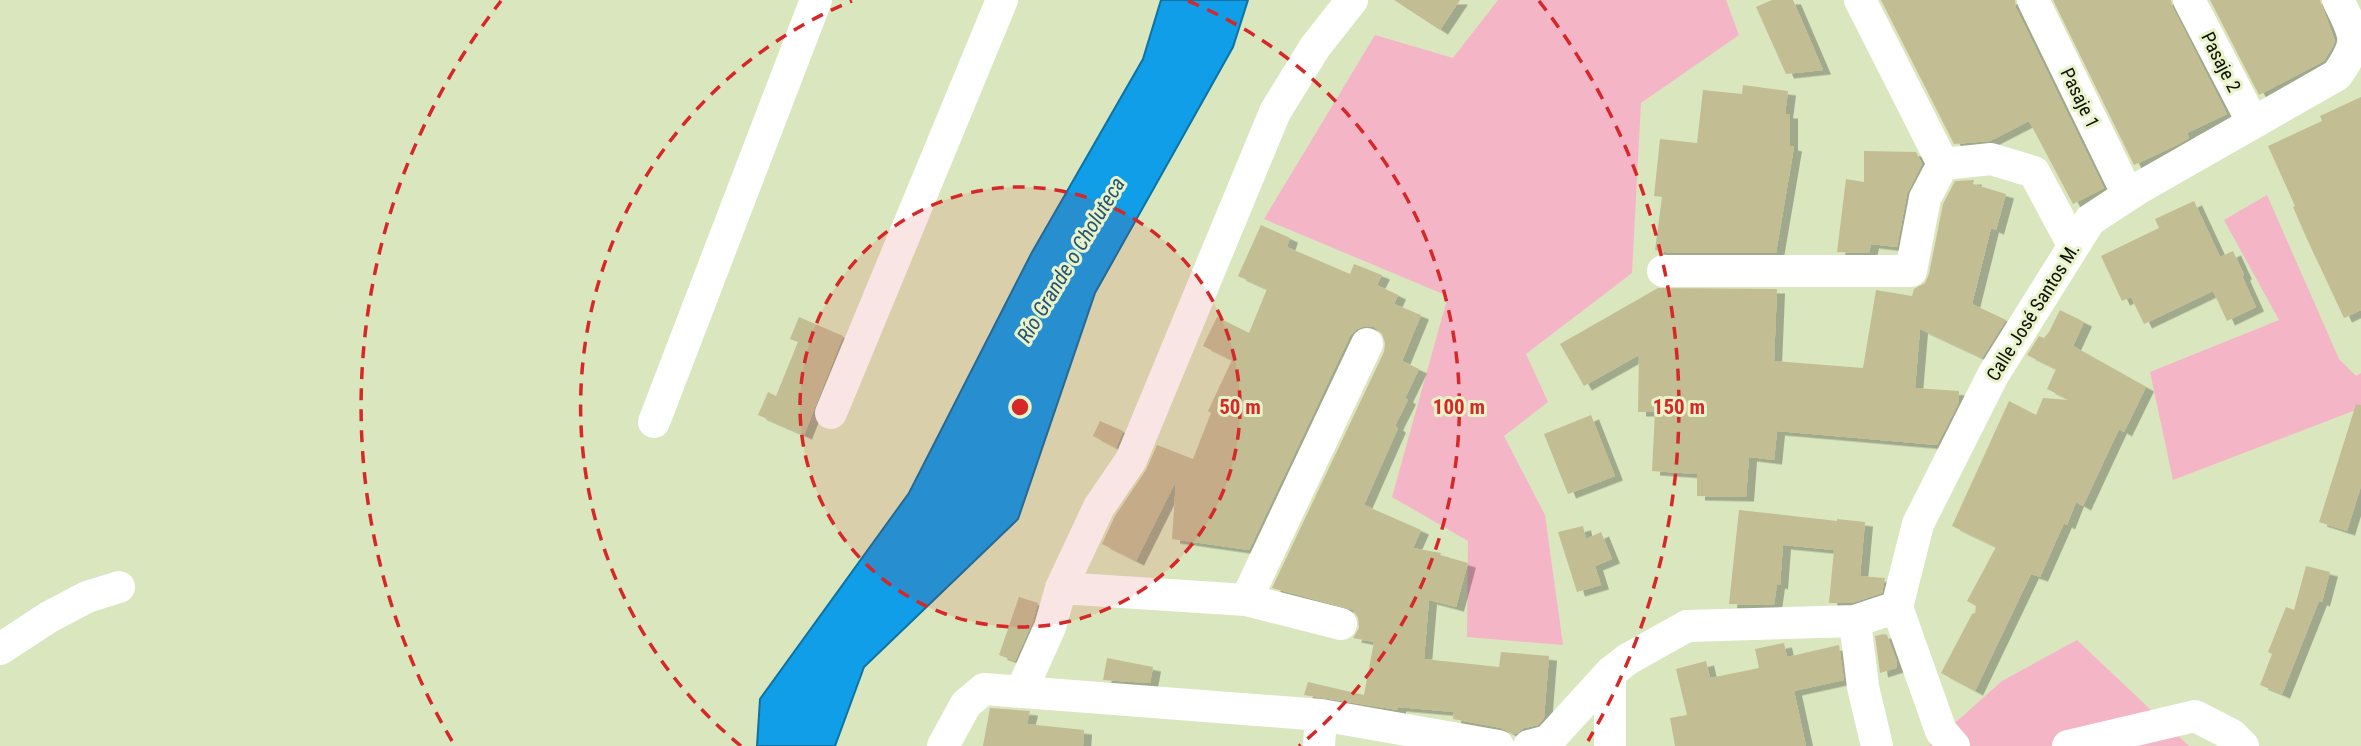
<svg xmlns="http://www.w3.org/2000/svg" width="2361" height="746" viewBox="0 0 2361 746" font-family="'Roboto Condensed',sans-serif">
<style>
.green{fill:#f4b6c7}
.water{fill:#0f9ee7;stroke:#0e73a3;stroke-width:2}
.building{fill:#c3bd94;filter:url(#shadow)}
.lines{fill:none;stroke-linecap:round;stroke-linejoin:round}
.minor{stroke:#fff;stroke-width:32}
.ring{fill:none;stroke:#d62828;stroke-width:3.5;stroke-dasharray:12 9}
.labels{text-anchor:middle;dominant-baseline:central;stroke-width:6;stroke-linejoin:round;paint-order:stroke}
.street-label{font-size:19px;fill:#0c0f03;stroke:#e8f3ca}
.water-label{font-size:21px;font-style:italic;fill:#245372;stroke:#e8f3ca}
.centre{fill:#d62828;stroke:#e8f3ca;stroke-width:3.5}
.ring-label{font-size:21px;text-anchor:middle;font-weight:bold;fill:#d62828;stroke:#e8f3ca;stroke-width:6;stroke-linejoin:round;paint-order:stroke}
</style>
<defs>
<filter id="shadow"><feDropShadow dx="8" dy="4.5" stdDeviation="0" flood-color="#0004"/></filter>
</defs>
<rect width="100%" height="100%" fill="#dae6bd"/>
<!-- green -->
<path class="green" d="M1498 0H1726L1739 35 1641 103 1632 273 1526 354 1548 402 1504 436 1545 515 1563 645 1467 637 1468 541 1392 497 1448 296 1264 219 1375 35 1453 58Z
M2267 195 2339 359 2356 376 2361 373V408L2173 480 2150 372 2279 320 2224 220Z
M2077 640 2189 746H1929L2002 681Z"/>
<!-- water -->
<path class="water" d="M1161 0H1248L1233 47 1095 293 1018 519 864 667 835 746H757L760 699 909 493 1031 254 1143 59Z"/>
<!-- building -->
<path class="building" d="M1394 0H1460L1440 30Z
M1772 0H1793L1823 70 1786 74 1756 7Z
M1881 0H2015L2016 8 2104 188 2073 204 2029 121 1990 141 1954 144Z
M2053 0H2171L2173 8 2227 114 2187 133 2189 138 2177 145 2134 165Z
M2210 0H2320L2335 41 2333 46 2324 61 2259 95Z
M1743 85 1788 91 1785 114H1790V146L1794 147 1776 253H1672L1655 250 1662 197 1654 196 1660 139 1697 143 1703 90 1742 94Z
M2361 97V310L2344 318 2307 239 2293 207 2295 206 2268 146 2322 121 2320 116Z
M1864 151 1916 152 1922 164 1907 194 1897 247 1871 244 1869 253 1837 252 1846 179 1864 182Z
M1974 180 1973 184 2006 194 1996 230 1991 228 1972 304 2006 320 1982 358 1920 329 1915 388 1959 391 1958 404 1937 445 1777 431 1774 460 1749 457 1746 497 1697 496V474L1652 471 1655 412H1638L1639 355 1584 386 1560 344 1658 288 1777 289 1774 361 1863 368 1876 290 1912 296 1914 289 1925 283 1929 274 1943 204 1955 181Z
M2194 201 2220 257 2233 251 2244 275 2242 276 2256 307 2227 321 2213 291 2144 324 2131 297 2122 301 2101 256 2159 228 2155 219Z
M1261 225 1290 238 1287 247 1350 274 1354 264 1382 275 1377 285 1398 295 1394 304 1421 315 1402 361 1419 369 1405 398 1408 400 1395 426 1398 428 1364 505 1421 530 1413 548 1441 553 1440 555 1468 563 1456 607 1429 600 1424 659 1499 667 1501 652 1549 656 1544 718 1538 725 1524 728 1516 734 1511 733 1501 728 1453 719 1454 712 1398 707V710L1304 695 1308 682 1364 695 1374 642 1353 638 1359 628 1358 618 1353 610 1272 588 1384 352 1385 343 1382 334 1374 327 1365 326 1357 329 1350 336 1249 550 1172 539 1176 481 1136 561 1102 544 1115 516 1146 470 1157 445 1193 459 1211 413 1208 411 1232 360 1203 346 1217 317 1249 333 1267 289 1238 276Z
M2060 310 2084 322 2073 346 2146 387 2124 432 2119 429 2083 506 2076 502 2067 525 2064 523 2040 577 2031 574 1975 691 1941 673 1972 614 1975 613 1976 606 1967 601 1996 547 1952 526 2009 401 2036 415 2043 398 2069 400 2047 389 2056 369 2027 355 2039 336 2044 338 2049 332Z
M799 317 843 336 804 435 758 415 768 392 776 396 798 342 790 339Z
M2356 404 2361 405V486L2347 531 2319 522Z
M1591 415 1615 476 1568 494 1544 434Z
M1100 421 1123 431 1116 448 1093 436Z
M1739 510 1837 521V519L1865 522 1860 576 1885 578 1882 593 1852 603H1829L1834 550 1783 545 1780 585 1777 584 1774 605 1729 604Z
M1583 526 1586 539 1601 532 1612 559 1595 566 1601 585 1577 592 1558 532Z
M2306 566 2330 572 2322 602 2319 601 2282 694 2260 685 2272 654 2268 652 2286 607 2294 610Z
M1019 597 1038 603 1033 621 1015 661 999 655Z
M1884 634 1887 635 1897 662 1896 668 1880 673 1875 636Z
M1784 643 1787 657 1839 645 1844 680 1794 691 1806 746H1675L1670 718 1687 715 1676 669 1706 661 1710 678 1759 668 1755 649Z
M1107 658 1153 667 1150 683 1103 680Z
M990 708 1030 711 1027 724 1084 730 1083 746H983Z"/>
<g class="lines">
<!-- minor -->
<path class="minor" d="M1860 0 1943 164
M2033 0 2128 195
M2189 0 2253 123
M1943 164 1991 159 2034 172 2073 245
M1663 271H1911L1925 198 1943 164
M831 413 1002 0
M654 422 816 0
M1061 588 1246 600 1341 624
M1246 600 1367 344
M1855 621 1863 687 1877 746
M0 649 49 617 87 597 119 587
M1021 692 1050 627 1061 588 1099 507 1131 460 1275 112 1315 47 1352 0
M943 746 966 704 984 689 1321 715 1498 746
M1319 746 1321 715
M1529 746 1548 741 1610 673 1628 659 1687 626 1855 621 1897 607
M1610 746V673
M1954 746 1941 731 1897 607 1918 524 1993 375 2090 220 2139 188 2337 75C2361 40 2356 37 2338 0
M2068 746 2195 716 2232 735 2243 746"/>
</g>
<!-- distance rings -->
<circle cx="1020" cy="407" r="220" fill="#d62828" fill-opacity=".12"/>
<g class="ring">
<circle cx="1020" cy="407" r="220"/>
<path d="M741 746A439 439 0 0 1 852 1M1188 1A439 439 0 0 1 1299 746"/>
<path d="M452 741A659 659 0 0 1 501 1M1539 1A659 659 0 0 1 1588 741"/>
</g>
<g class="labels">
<!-- street labels -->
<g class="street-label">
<text transform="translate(2221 62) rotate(63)">Pasaje 2</text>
<text transform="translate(2080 98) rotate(64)">Pasaje 1</text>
<text transform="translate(2033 312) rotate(-58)">Calle José Santos M.</text>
</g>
<!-- water labels -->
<g class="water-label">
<text transform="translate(1071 260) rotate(-59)">Río Grande o Choluteca</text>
</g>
</g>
<circle cx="1020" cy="407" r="10" class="centre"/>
<g class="ring-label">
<text x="1240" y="414">50 m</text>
<text x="1459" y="414">100 m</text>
<text x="1679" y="414">150 m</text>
</g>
</svg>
